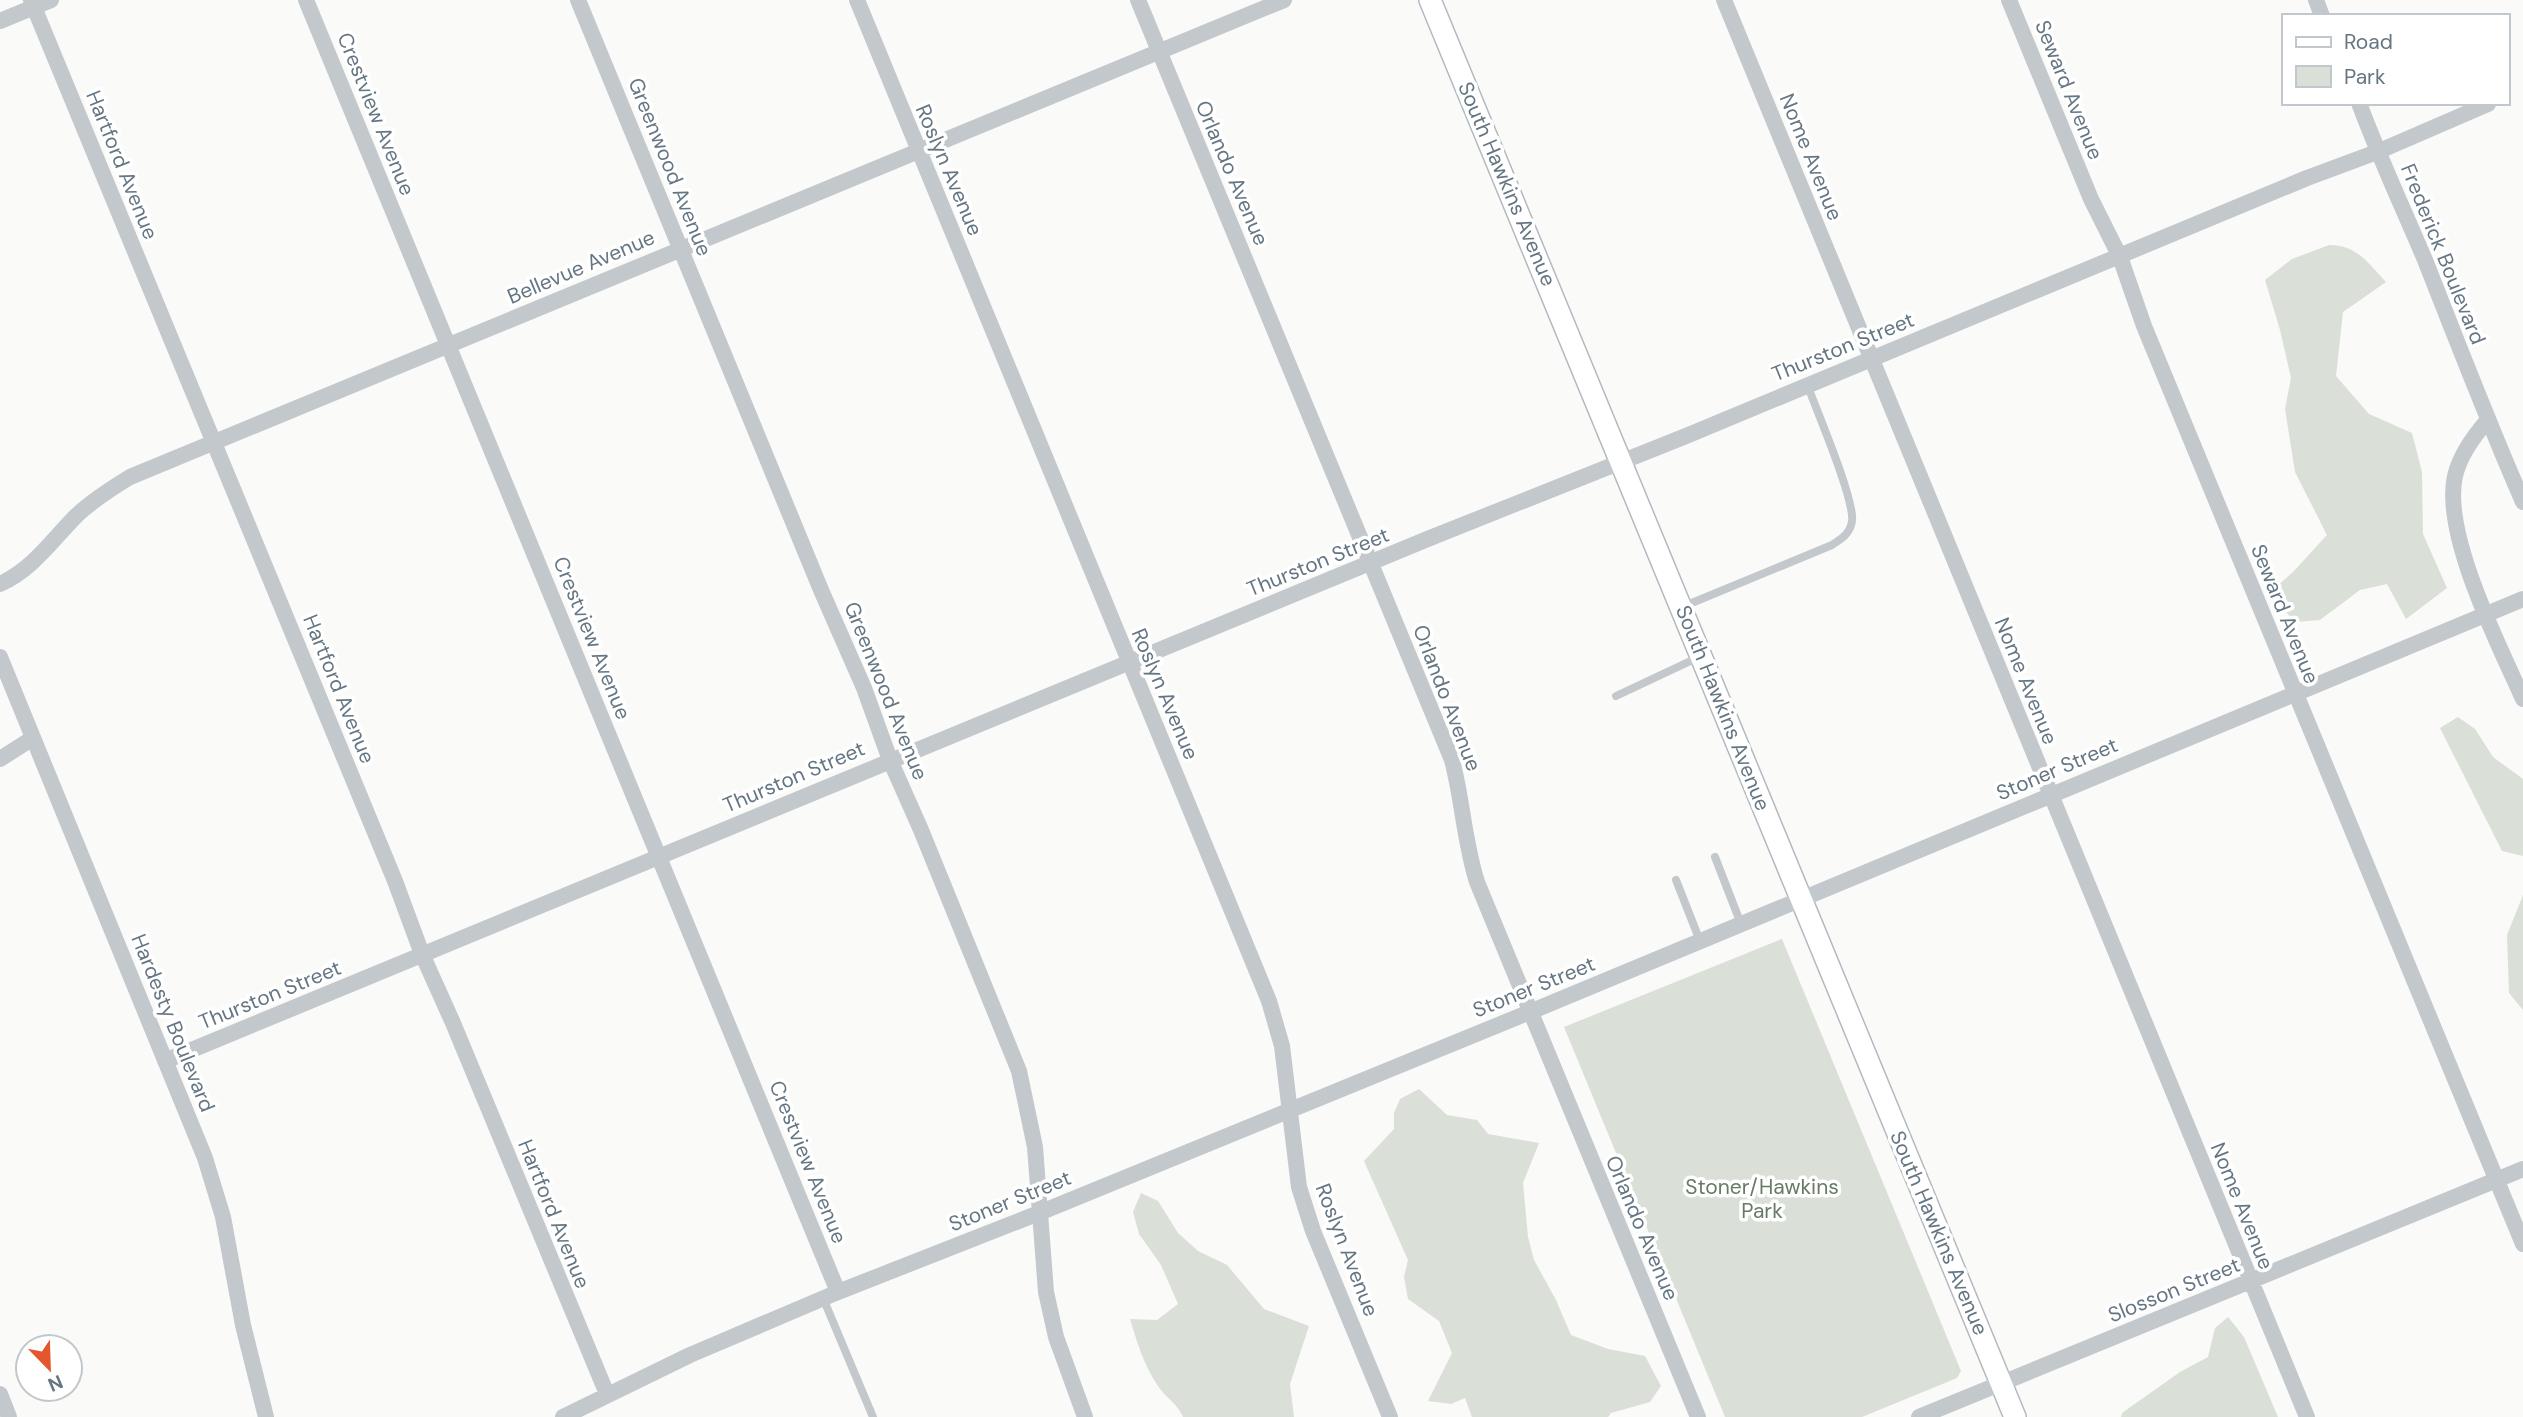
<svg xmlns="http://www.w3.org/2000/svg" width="2523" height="1417" viewBox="0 0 2523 1417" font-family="'DM Sans',sans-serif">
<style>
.green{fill:#dadfd7}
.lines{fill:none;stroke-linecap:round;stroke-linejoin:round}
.secondary-casing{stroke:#b3babf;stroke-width:24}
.lane{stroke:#c3c8cc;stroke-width:8}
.street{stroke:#c3c8cc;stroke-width:16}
.secondary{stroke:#fff;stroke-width:21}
.labels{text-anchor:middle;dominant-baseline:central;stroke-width:7;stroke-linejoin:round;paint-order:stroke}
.street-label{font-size:21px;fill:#657683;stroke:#fff}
.park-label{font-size:21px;fill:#687a64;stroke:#fff}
</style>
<rect width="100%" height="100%" fill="#fafaf8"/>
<!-- green -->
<path class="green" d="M2329 245C2357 245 2368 263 2386 282L2343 312 2336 376 2369 414 2412 433 2422 472 2423 534 2447 588 2406 619 2387 584 2360 590 2320 620 2295 622 2269 593 2293 572 2327 535 2295 472 2285 409 2291 378 2280 330 2265 280 2292 259Z
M2458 717 2475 729 2493 757 2523 779V856L2502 851 2440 728Z
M2523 895V1010L2509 993 2507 935Z
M1782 939 1961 1371 1957 1378 1862 1417H1725L1564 1027Z
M1419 1089 1447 1115 1477 1120 1488 1134 1539 1143 1523 1183 1528 1237 1534 1260 1556 1300 1571 1335 1608 1349 1645 1356 1661 1386 1650 1402 1611 1413 1608 1417H1472L1465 1398 1451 1404 1428 1401 1452 1353 1439 1321 1408 1299 1404 1277 1408 1260 1364 1161 1394 1129V1113L1400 1099Z
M1141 1193 1158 1201 1178 1233 1198 1251 1227 1265 1264 1309 1309 1326 1290 1384 1294 1417H1183C1178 1404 1165 1397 1158 1386 1144 1366 1137 1342 1130 1319L1157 1320 1178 1304 1161 1265 1139 1234 1133 1212Z
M2228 1317 2244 1337 2278 1417H2121L2122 1413 2180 1372 2208 1357 2215 1328Z"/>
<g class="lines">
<!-- secondary casing -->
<g class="secondary-casing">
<path id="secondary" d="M1430 0 2015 1417"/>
</g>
<!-- lane -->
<path class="lane" d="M1682 607 1832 545C1842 538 1850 534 1852 521 1855 500 1816 409 1807 384
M1616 696 1699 657
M1715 857 1741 924
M1676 880 1700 941
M823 1298 873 1417"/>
<!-- street -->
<path class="street" d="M31 0 395 881 422 954 453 1023 607 1394
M306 0 838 1292
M578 0 821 590 864 688 890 760 921 830 1019 1071 1035 1147 1046 1292 1056 1337 1085 1417
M857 0 1269 1001 1282 1046 1299 1187 1313 1231 1390 1417
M1138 0 1452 760C1463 802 1464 841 1477 882L1698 1417
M1724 0 2307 1417
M2009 0 2091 199 2120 257 2144 326 2523 1244
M2316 0 2322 16
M0 21 51 0
M2359 103C2379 157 2403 208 2425 260 2457 341 2488 422 2523 502
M2487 421C2473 437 2460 455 2455 476 2442 534 2499 645 2523 699
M0 584C33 569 52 540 77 515 93 500 112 488 130 477L1284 0
M0 657 205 1158 223 1217 243 1325 266 1417
M0 759 33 738
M165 1061 1430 538 1686 436 2307 178 2377 152 2488 104
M0 1394 9 1417
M563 1417 690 1355 838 1292 1039 1213 1530 1012 2523 599
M1919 1417 2523 1169"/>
<!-- secondary -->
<use href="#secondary" class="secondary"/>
</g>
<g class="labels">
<!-- street labels -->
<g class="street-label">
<text transform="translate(2069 90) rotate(68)">Seward Avenue</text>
<text transform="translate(376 114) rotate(68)">Crestview Avenue</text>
<text transform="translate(1811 157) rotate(68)">Nome Avenue</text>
<text transform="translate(122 165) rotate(68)">Hartford Avenue</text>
<text transform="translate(670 167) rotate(68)">Greenwood Avenue</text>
<text transform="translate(949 170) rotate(67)">Roslyn Avenue</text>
<text transform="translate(1232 173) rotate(67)">Orlando Avenue</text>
<text transform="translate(1507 184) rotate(67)">South Hawkins Avenue</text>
<text transform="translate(2443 254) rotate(68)">Frederick Boulevard</text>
<text transform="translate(581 267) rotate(-23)">Bellevue Avenue</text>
<text transform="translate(1843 347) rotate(-22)">Thurston Street</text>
<text transform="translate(1318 562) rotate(-22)">Thurston Street</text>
<text transform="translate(2285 614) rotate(68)">Seward Avenue</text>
<text transform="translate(592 638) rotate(68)">Crestview Avenue</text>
<text transform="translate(2026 681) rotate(68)">Nome Avenue</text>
<text transform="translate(339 689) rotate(68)">Hartford Avenue</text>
<text transform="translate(886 691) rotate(68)">Greenwood Avenue</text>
<text transform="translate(1165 694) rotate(67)">Roslyn Avenue</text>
<text transform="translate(1447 698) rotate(69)">Orlando Avenue</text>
<text transform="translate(1723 708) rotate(68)">South Hawkins Avenue</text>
<text transform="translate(2057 769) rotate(-23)">Stoner Street</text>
<text transform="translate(794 777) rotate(-23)">Thurston Street</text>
<text transform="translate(1534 987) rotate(-22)">Stoner Street</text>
<text transform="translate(270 995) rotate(-22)">Thurston Street</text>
<text transform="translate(173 1023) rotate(68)">Hardesty Boulevard</text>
<text transform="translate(808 1162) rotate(68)">Crestview Avenue</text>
<text transform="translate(1010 1201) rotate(-22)">Stoner Street</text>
<text transform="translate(2242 1206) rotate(68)">Nome Avenue</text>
<text transform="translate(554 1214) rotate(68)">Hartford Avenue</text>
<text transform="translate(1642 1228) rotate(67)">Orlando Avenue</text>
<text transform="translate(1939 1233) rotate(67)">South Hawkins Avenue</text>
<text transform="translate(1347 1250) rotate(69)">Roslyn Avenue</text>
<text transform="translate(2174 1290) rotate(-22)">Slosson Street</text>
</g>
<!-- park labels -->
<g class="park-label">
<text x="1762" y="1187">Stoner/Hawkins<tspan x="1762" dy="24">Park</tspan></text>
</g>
</g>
<!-- legend -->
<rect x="2282" y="14" width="228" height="91" fill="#ffffff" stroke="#c1c8cd" stroke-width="2"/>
<rect x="2296" y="37" width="35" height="10" fill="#ffffff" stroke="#c1c8cd" stroke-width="2"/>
<text x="2344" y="49" font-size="21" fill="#657683">Road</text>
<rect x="2296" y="66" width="35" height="21" fill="#dadfd7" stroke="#c1c8cd" stroke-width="2"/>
<text x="2344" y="84" font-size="21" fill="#657683">Park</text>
<!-- north arrow -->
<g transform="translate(49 1368) rotate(157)"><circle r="33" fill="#ffffff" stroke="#c1c8cd" stroke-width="2"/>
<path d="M0-5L12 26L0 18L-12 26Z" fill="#e4572e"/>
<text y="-10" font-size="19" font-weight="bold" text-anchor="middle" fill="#657683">N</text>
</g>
</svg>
